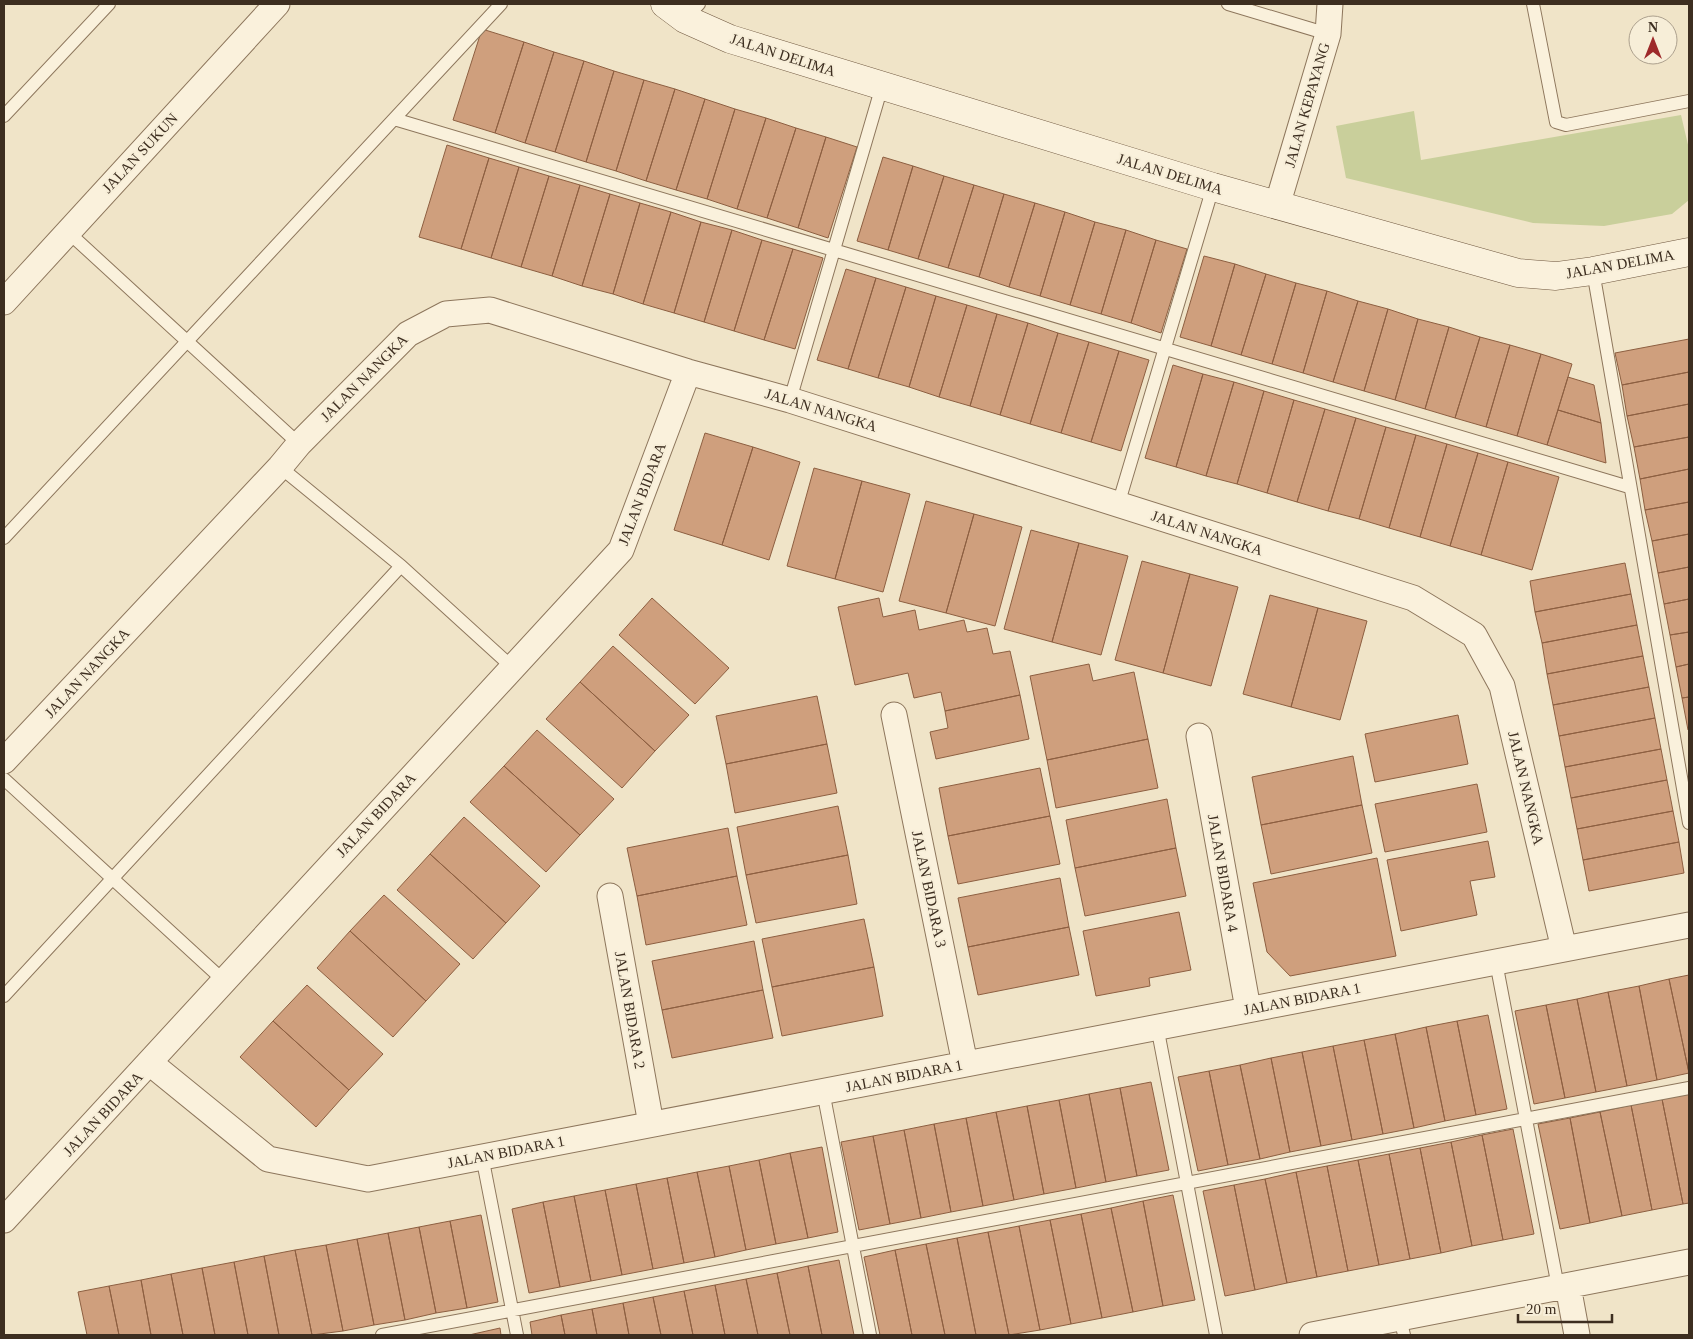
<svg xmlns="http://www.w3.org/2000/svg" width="1693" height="1339" viewBox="0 0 1693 1339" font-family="'Times New Roman',serif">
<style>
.green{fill:#c9cf9b}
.building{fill:#cf9f7d;stroke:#8d5f41}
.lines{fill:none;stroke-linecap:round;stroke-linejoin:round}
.lane-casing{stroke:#8d765c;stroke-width:14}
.street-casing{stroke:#8d765c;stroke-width:27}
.secondary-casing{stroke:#6f573f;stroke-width:29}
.lane{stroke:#faf1dc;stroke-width:12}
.street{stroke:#faf1dc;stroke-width:25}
.secondary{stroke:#faf1dc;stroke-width:28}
.labels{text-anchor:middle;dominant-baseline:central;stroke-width:4;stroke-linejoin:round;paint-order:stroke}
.street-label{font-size:15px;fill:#3d2e20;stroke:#f7eed8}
</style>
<rect width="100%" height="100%" fill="#f0e4c8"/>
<!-- green -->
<path class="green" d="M1414 111 1421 160 1681 115 1689 149V200L1672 214 1604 226 1533 223 1346 178 1336 126Z"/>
<!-- building -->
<path class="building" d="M482 29 524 42 495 133 453 120Z
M524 42 554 52 525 143 495 133Z
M554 52 584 61 555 152 525 143Z
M584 61 614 71 586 162 555 152Z
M614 71 644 80 616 171 586 162Z
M644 80 675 89 646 181 616 171Z
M675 89 705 99 676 190 646 181Z
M705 99 735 109 707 199 676 190Z
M735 109 766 118 737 209 707 199Z
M766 118 796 128 767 218 737 209Z
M796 128 826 137 798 228 767 218Z
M826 137 857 147 828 238 798 228Z
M447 145 489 158 461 249 419 237Z
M883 157 913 166 888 250 857 241Z
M489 158 519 167 491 258 461 249Z
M913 166 944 176 918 259 888 250Z
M519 167 549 176 521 267 491 258Z
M549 176 580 185 552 276 521 267Z
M944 176 974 185 948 268 918 259Z
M580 185 610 194 582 286 552 276Z
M974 185 1004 194 979 277 948 268Z
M610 194 640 203 613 294 582 286Z
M1004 194 1035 203 1009 287 979 277Z
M640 203 671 212 643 304 613 294Z
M1035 203 1065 212 1040 296 1009 287Z
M671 212 701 222 674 313 643 304Z
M1065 212 1095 222 1070 305 1040 296Z
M701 222 732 230 704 322 674 313Z
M1095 222 1126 230 1101 314 1070 305Z
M732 230 762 240 734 331 704 322Z
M1126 230 1156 240 1131 323 1101 314Z
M762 240 793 249 764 340 734 331Z
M1156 240 1187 249 1161 333 1131 323Z
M793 249 823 258 795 349 764 340Z
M1204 256 1235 264 1211 346 1180 337Z
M1235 264 1266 274 1241 355 1211 346Z
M846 269 876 278 848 369 817 360Z
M1266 274 1296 283 1272 364 1241 355Z
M876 278 906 287 878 378 848 369Z
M1296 283 1327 291 1303 373 1272 364Z
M906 287 936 296 909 387 878 378Z
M1327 291 1358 301 1333 382 1303 373Z
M936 296 967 305 939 397 909 387Z
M1358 301 1388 309 1364 391 1333 382Z
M967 305 997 314 970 406 939 397Z
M1388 309 1418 319 1395 400 1364 391Z
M997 314 1028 323 1000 415 970 406Z
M1418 319 1449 327 1425 409 1395 400Z
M1028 323 1058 333 1030 424 1000 415Z
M1449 327 1480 337 1455 418 1425 409Z
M1058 333 1089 342 1061 433 1030 424Z
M1480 337 1510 345 1486 427 1455 418Z
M1689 339V372L1622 385 1615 353Z
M1089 342 1119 351 1091 442 1061 433Z
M1510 345 1541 354 1517 436 1486 427Z
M1119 351 1149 360 1121 451 1091 442Z
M1541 354 1572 364 1547 445 1517 436Z
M1173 365 1203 374 1176 467 1145 458Z
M1689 372V404L1627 416 1622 385Z
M1203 374 1234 382 1206 476 1176 467Z
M1568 377 1594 385 1601 423 1558 410Z
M1234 382 1264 391 1237 484 1206 476Z
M1264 391 1294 400 1267 493 1237 484Z
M1294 400 1325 409 1297 502 1267 493Z
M1689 404V437L1634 447 1627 416Z
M1325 409 1356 418 1328 511 1297 502Z
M1558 410 1601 423 1606 463 1547 445Z
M1356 418 1386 427 1359 519 1328 511Z
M1386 427 1416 435 1389 528 1359 519Z
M705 433 753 447 722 545 674 530Z
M1416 435 1447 444 1420 537 1389 528Z
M1689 437V469L1640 479 1634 447Z
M1447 444 1478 453 1450 546 1420 537Z
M753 447 800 462 769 560 722 545Z
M1478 453 1508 462 1481 555 1450 546Z
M1508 462 1559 477 1532 570 1481 555Z
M814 468 862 481 835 579 787 566Z
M1689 469V502L1645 510 1640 479Z
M862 481 910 494 883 592 835 579Z
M926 501 974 514 946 613 899 601Z
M1689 502V534L1652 541 1645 510Z
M974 514 1022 527 995 626 946 613Z
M1031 530 1079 543 1052 642 1004 629Z
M1689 534V567L1658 573 1652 541Z
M1079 543 1128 556 1101 655 1052 642Z
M1142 561 1190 574 1163 673 1115 660Z
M1625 563 1631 594 1535 612 1530 581Z
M1689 567V599L1664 604 1658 573Z
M1190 574 1238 587 1211 686 1163 673Z
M1631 594 1637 625 1542 643 1535 612Z
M1270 595 1318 608 1291 707 1243 694Z
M652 598 729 668 695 704 619 635Z
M879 598 883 617 915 610 919 630 964 620 967 632 987 628 993 654 1010 651 1020 695 945 711 941 692 914 698 908 673 855 685 838 607Z
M1689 599V632L1670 635 1664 604Z
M1318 608 1367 621 1340 720 1291 707Z
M1637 625 1643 656 1547 674 1542 643Z
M1689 632V664L1676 667 1670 635Z
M613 646 689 715 655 751 580 682Z
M1643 656 1649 687 1553 705 1547 674Z
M1089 664 1093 681 1134 672 1148 739 1047 760 1030 676Z
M1689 664V697L1682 698 1676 667Z
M580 682 655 751 622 788 546 719Z
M1649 687 1655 718 1559 736 1553 705Z
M1020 695 1029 739 936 759 930 732 948 728 945 711Z
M817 696 827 744 726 764 716 716Z
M1689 697V729L1688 730 1682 698Z
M1458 715 1468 764 1375 782 1365 734Z
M1655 718 1661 749 1565 767 1559 736Z
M537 730 614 799 580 835 504 766Z
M1148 739 1158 788 1056 808 1047 760Z
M827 744 837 793 735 813 726 764Z
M1661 749 1667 780 1571 798 1565 767Z
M1353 756 1362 805 1261 825 1252 777Z
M504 766 580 835 546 872 470 802Z
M1040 768 1050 816 948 836 939 788Z
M1667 780 1673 811 1577 829 1571 798Z
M1477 784 1487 832 1385 852 1375 804Z
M1167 799 1176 848 1075 868 1066 820Z
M1362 805 1372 853 1271 874 1261 825Z
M838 806 848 855 746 875 737 827Z
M1673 811 1679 842 1583 860 1577 829Z
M1050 816 1060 864 958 884 948 836Z
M464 817 540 886 506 923 430 854Z
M728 828 737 876 637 896 627 848Z
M1488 841 1495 877 1470 881 1477 915 1401 931 1387 860Z
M1679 842 1684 873 1589 891 1583 860Z
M1176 848 1186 896 1085 916 1075 868Z
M430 854 506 923 473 959 397 890Z
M848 855 857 904 756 923 746 875Z
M1377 858 1396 956 1290 976 1267 952 1253 883Z
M737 876 747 925 646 945 637 896Z
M1060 878 1069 927 968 947 958 898Z
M384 895 460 964 426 1001 350 931Z
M1179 912 1191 970 1149 978 1150 986 1096 996 1083 931Z
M864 919 874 967 772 987 762 939Z
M1069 927 1079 975 978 995 968 947Z
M350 931 426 1001 393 1037 317 968Z
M754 941 763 990 662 1010 652 961Z
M874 967 883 1016 782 1036 772 987Z
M1689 975V1073L1669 979Z
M1669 979 1689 1073 1657 1080 1639 986Z
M307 985 383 1054 349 1090 273 1021Z
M1639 986 1657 1080 1627 1086 1608 992Z
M763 990 773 1038 672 1058 662 1010Z
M1608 992 1627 1086 1596 1092 1577 999Z
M1577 999 1596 1092 1565 1098 1546 1005Z
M1546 1005 1565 1098 1534 1104 1515 1011Z
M1488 1015 1507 1109 1476 1115 1457 1021Z
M273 1021 349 1090 316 1127 240 1057Z
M1457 1021 1476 1115 1445 1121 1426 1027Z
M1426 1027 1445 1121 1414 1128 1395 1034Z
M1395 1034 1414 1128 1383 1134 1364 1040Z
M1364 1040 1383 1134 1352 1140 1333 1046Z
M1333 1046 1352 1140 1321 1146 1302 1052Z
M1302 1052 1321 1146 1290 1152 1271 1058Z
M1271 1058 1290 1152 1260 1159 1240 1065Z
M1240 1065 1260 1159 1228 1165 1209 1071Z
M1209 1071 1228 1165 1198 1171 1178 1077Z
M1151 1082 1169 1170 1137 1176 1120 1088Z
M1120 1088 1137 1176 1106 1182 1089 1094Z
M1089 1094 1106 1182 1076 1188 1059 1100Z
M1689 1094V1203L1683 1204 1662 1099Z
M1662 1099 1683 1204 1652 1210 1631 1105Z
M1059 1100 1076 1188 1044 1194 1027 1106Z
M1631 1105 1652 1210 1622 1216 1600 1112Z
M1027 1106 1044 1194 1014 1200 996 1112Z
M996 1112 1014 1200 983 1206 966 1118Z
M1600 1112 1622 1216 1590 1223 1570 1118Z
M966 1118 983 1206 951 1212 934 1124Z
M1570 1118 1590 1223 1560 1229 1538 1124Z
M934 1124 951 1212 921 1218 904 1130Z
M1513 1129 1534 1234 1503 1240 1482 1135Z
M904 1130 921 1218 890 1224 873 1136Z
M1482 1135 1503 1240 1472 1246 1451 1142Z
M873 1136 890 1224 859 1230 841 1142Z
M1451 1142 1472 1246 1441 1253 1420 1148Z
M822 1147 838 1232 808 1238 790 1153Z
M1420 1148 1441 1253 1410 1259 1389 1154Z
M790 1153 808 1238 776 1244 759 1160Z
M1389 1154 1410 1259 1379 1265 1358 1160Z
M759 1160 776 1244 746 1250 729 1166Z
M1358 1160 1379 1265 1348 1271 1327 1166Z
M729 1166 746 1250 715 1257 697 1172Z
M1327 1166 1348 1271 1317 1277 1296 1172Z
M697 1172 715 1257 684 1263 667 1178Z
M1296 1172 1317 1277 1287 1283 1265 1179Z
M667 1178 684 1263 653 1269 636 1184Z
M1265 1179 1287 1283 1255 1290 1234 1185Z
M636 1184 653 1269 622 1275 605 1190Z
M1234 1185 1255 1290 1225 1296 1203 1191Z
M605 1190 622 1275 591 1281 574 1196Z
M1173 1195 1195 1300 1163 1306 1143 1201Z
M574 1196 591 1281 560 1287 543 1202Z
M1143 1201 1163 1306 1133 1312 1111 1208Z
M543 1202 560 1287 529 1293 512 1209Z
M1111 1208 1133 1312 1102 1318 1081 1214Z
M1081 1214 1102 1318 1071 1324 1050 1220Z
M481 1215 498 1302 467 1308 450 1221Z
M1050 1220 1071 1324 1040 1330 1019 1226Z
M450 1221 467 1308 436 1313 419 1227Z
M1019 1226 1040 1330 1009 1335 988 1232Z
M419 1227 436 1313 405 1320 388 1233Z
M988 1232 1009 1335H976L957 1238Z
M388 1233 405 1320 374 1325 357 1239Z
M957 1238 976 1335H945L926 1244Z
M357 1239 374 1325 343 1331 326 1245Z
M926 1244 945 1335H912L895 1250Z
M326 1245 343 1331 312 1335 295 1250Z
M295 1250 312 1335H279L264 1256Z
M895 1250 912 1335H880L864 1257Z
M264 1256 279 1335H248L234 1262Z
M839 1260 854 1335H822L808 1266Z
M234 1262 248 1335H215L202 1268Z
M808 1266 822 1335H790L777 1273Z
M202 1268 215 1335H183L171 1274Z
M777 1273 790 1335H758L746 1279Z
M171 1274 183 1335H151L141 1280Z
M746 1279 758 1335H725L715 1285Z
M141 1280 151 1335H119L109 1286Z
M715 1285 725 1335H693L684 1291Z
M109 1286 119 1335H87L78 1292Z
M684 1291 693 1335H661L653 1297Z
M653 1297 661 1335H629L623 1303Z
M623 1303 629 1335H597L592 1309Z
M592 1309 597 1335H565L561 1315Z
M561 1315 565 1335H532L530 1322Z
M500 1328 501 1335H469Z"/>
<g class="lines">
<!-- lane casing -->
<g class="lane-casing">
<path id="lane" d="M1228 4 1328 34
M1533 4 1556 122 1566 125 1689 101
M685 19 699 4
M4 116 109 4
M394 119 1629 487
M68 232 299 444
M1593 271 1689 823
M790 400 882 86
M280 467 401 566 512 667
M1118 505 1213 187
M4 538 501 4
M4 779 223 980
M1496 962 1558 1287
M4 996 401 566
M1157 1026 1216 1335
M823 1091 870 1335
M482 1156 517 1335
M1400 1318 1404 1335
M382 1335 1689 1088"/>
</g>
<!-- street casing -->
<g class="street-casing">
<path id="street" d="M1277 206 1328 34 1330 4
M4 302 277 4
M894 715 965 1064
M1199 736 1248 1009
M4 761 280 467 299 444 408 334 446 314 490 310 688 372 790 400 1413 598 1474 635 1502 686 1564 949
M610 896 651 1124
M150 1063 268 1159 368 1179 1689 925
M4 1220 621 550 688 372
M1568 1286 1577 1335
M1312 1335 1689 1262"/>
</g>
<!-- secondary casing -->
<g class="secondary-casing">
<path id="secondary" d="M665 4 685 19 730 39 1213 187 1518 273 1556 276 1593 271 1689 252"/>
</g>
<!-- lane -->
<use href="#lane" class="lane"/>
<!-- street -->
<use href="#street" class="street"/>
<!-- secondary -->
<use href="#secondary" class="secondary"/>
</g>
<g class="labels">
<!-- street labels -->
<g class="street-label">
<text transform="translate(783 55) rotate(18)">JALAN DELIMA</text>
<text transform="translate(1307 105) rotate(-74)">JALAN KEPAYANG</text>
<text transform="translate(140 153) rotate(-47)">JALAN SUKUN</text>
<text transform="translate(1170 174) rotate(17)">JALAN DELIMA</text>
<text transform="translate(1620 264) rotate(-10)">JALAN DELIMA</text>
<text transform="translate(364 378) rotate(-45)">JALAN NANGKA</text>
<text transform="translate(821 410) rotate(17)">JALAN NANGKA</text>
<text transform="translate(642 494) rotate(-69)">JALAN BIDARA</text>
<text transform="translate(1207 533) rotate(18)">JALAN NANGKA</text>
<text transform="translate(87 673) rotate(-47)">JALAN NANGKA</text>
<text transform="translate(1526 788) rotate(77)">JALAN NANGKA</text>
<text transform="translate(376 815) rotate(-47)">JALAN BIDARA</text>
<text transform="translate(1223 873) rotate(80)">JALAN BIDARA 4</text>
<text transform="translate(929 889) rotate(78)">JALAN BIDARA 3</text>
<text transform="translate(1302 999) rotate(-11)">JALAN BIDARA 1</text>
<text transform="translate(630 1010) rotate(80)">JALAN BIDARA 2</text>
<text transform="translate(904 1076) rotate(-11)">JALAN BIDARA 1</text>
<text transform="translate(103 1114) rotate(-47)">JALAN BIDARA</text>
<text transform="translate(506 1152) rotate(-11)">JALAN BIDARA 1</text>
</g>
</g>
<!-- border -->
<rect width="1693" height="1339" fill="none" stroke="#3d2e20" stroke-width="10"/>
<!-- north arrow -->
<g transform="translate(1653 40)"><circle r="24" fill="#f7eed8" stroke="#ada18e"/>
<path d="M0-4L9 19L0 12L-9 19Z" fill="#9e2a2b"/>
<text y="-8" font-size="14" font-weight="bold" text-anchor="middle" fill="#3d2e20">N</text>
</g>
<!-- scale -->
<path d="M1518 1314v8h94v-8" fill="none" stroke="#3d2e20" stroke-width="2.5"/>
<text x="1526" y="1314" font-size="15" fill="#3d2e20" stroke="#f7eed8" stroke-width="4" paint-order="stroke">20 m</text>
</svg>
